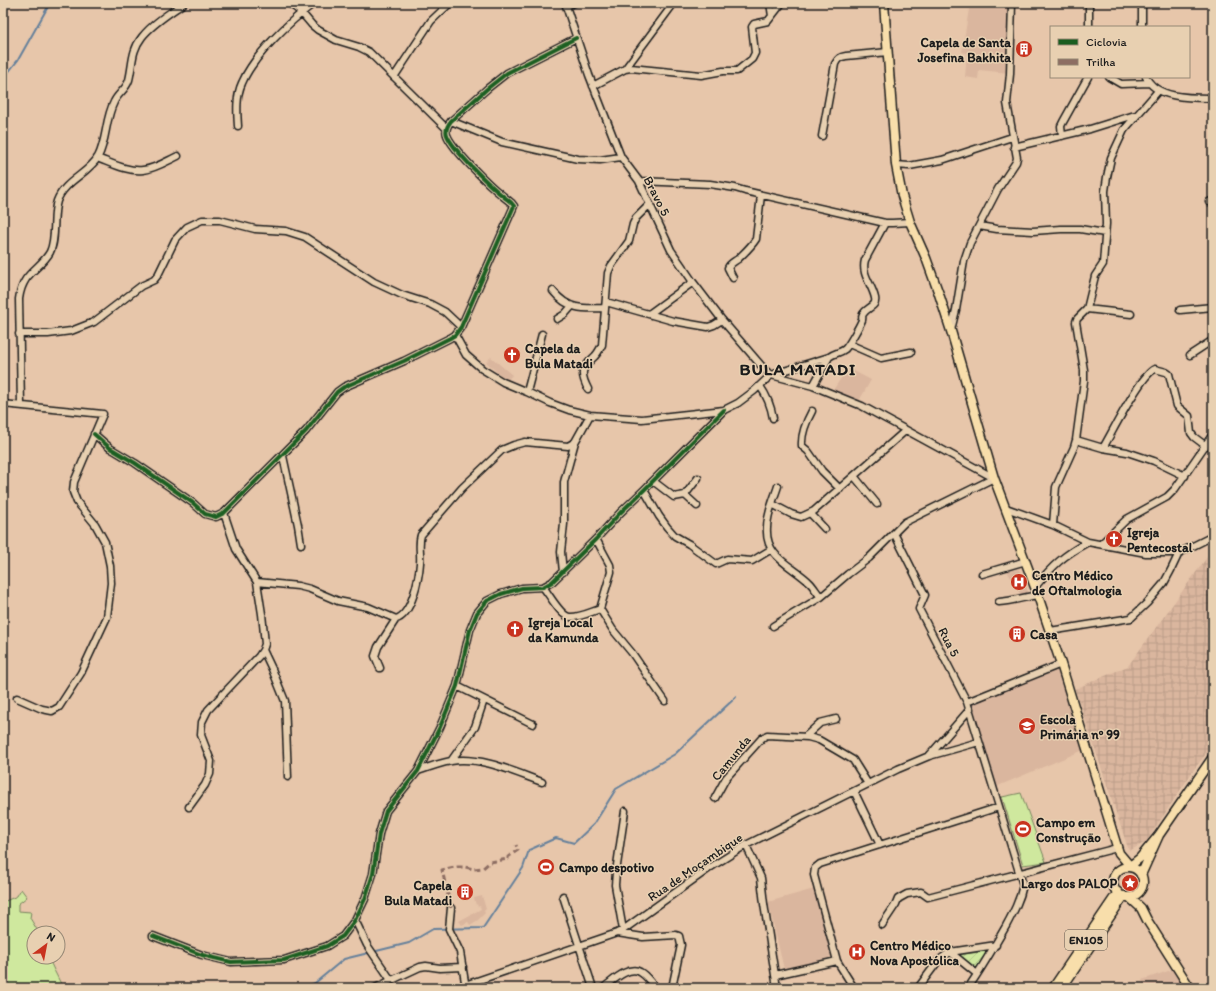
<svg xmlns="http://www.w3.org/2000/svg" width="1216" height="991" viewBox="0 0 1216 991" font-family="Itim,sans-serif">
<style>
.built{fill:#dab69e}
.industrial{fill:url(#industrial-grid)}
.grass{fill:#cfe89e;stroke:#76825d}
.garden{fill:url(#garden-furrows);stroke:#76825d}
.lines{fill:none;stroke-linecap:round;stroke-linejoin:round}
.stream{stroke:#65809b;stroke-width:2}
.minor-casing{stroke:#1c1c1c;stroke-width:9}
.major-casing{stroke:#1c1c1c;stroke-width:11}
.minor{stroke:#e8d0b1;stroke-width:6}
.major{stroke:#f8deab;stroke-width:8}
.quiet{stroke:#8d6e63;stroke-width:3;stroke-dasharray:6 3;stroke-linecap:butt}
.cycleway-casing{stroke:#e8d0b1;stroke-width:6}
.cycleway{stroke:#1b5e20;stroke-width:4}
.labels{text-anchor:middle;dominant-baseline:central;stroke-width:3;stroke-linejoin:round;paint-order:stroke}
.shield{fill:#e8d0b1;stroke:#595249;stroke-width:1}
.shield-label{font-size:12px;font-weight:bold;fill:#1c1c1c}
.poi-label{font-size:13px;font-weight:bold;fill:#1c1c1c;stroke:#e8d0b1;text-anchor:start}
.street-label{font-size:13px;fill:#1c1c1c;stroke:#e8d0b1}
.district-label{font-size:17px;font-weight:bold;letter-spacing:1px;fill:#1c1c1c;stroke:#e8d0b1}
</style>
<defs>
<pattern id="industrial-grid" width="8" height="8" patternUnits="userSpaceOnUse"><rect width="8" height="8" fill="#dab69e"/><path d="M0 4h8M4 0v8" fill="none" stroke="#ba9c88"/></pattern>
<pattern id="garden-furrows" width="10" height="10" patternUnits="userSpaceOnUse"><rect width="10" height="10" fill="#cfe89e"/><path d="M-1 1l2-2M0 10L10 0M9 11l2-2" fill="none" stroke="#b1c688"/></pattern>
</defs>
<rect width="100%" height="100%" fill="#e7c6aa"/>
<filter id="ink" filterUnits="userSpaceOnUse"><feTurbulence type="fractalNoise" baseFrequency=".025" numOctaves="2"/><feDisplacementMap in="SourceGraphic" scale="8" xChannelSelector="R" yChannelSelector="G"/><feConvolveMatrix kernelMatrix="1 2 1 2 8 2 1 2 1" color-interpolation-filters="sRGB"/></filter>
<g filter="url(#ink)">
<!-- built -->
<path class="built" d="M970 3H1011L1009 73 979 70 978 79 965 77 967 53 962 52Z
M491 357 512 375 507 381 486 362Z
M848 368 871 380 859 401 833 390Z
M1019 569 1029 594H1020L1007 571Z
M1061 664 1086 749 993 788 967 702Z
M814 889 832 957 784 969 768 902Z
M482 896 486 909 484 911 485 913 478 920 470 925 468 922 462 925 459 921 481 909 480 906 478 907 477 904 476 905 474 898Z
M1177 968 1182 981 1167 988H1145L1142 980Z"/>
<!-- industrial -->
<path class="industrial" d="M1213 549V745L1195 768 1146 842 1129 851 1075 689 1128 666Z"/>
<!-- grass -->
<path class="grass" d="M1021 793 1046 862 1023 865 1002 797Z
M21 889 27 897 18 904V911L31 912 30 918 39 933H34V957H48L54 970 63 988H3V902L17 896Z"/>
<!-- garden -->
<path class="garden" d="M987 951 977 970 957 955Z"/>
<g class="lines">
<!-- stream -->
<path class="stream" d="M3 79 18 60 50 3
M303 988 315 983 344 959 409 943 433 929 483 928 523 868 529 850 556 838 574 843 594 824 616 789 675 754 736 697"/>
<!-- minor casing -->
<g class="minor-casing">
<path id="minor" d="M289 3 301 12 312 25 318 30 336 40 359 47 369 52 446 128
M565 3 589 75 621 157 639 181 671 250 693 282 722 320 765 370 771 375 813 386 862 406 994 478
M770 3 772 16
M1142 3V27
M566 6 574 3
M1089 27V3
M625 69 674 3
M394 77 431 21 450 3
M1109 77 1121 84 1150 83
M1146 77C1156 99 1192 98 1213 98
M593 86 625 69 631 68 701 75 723 71H737L752 59 755 53 752 27 754 24 768 21 782 3
M451 121 502 142 578 159 600 160 621 157
M238 126C237 112 236 96 242 83 254 55 289 22 314 3
M822 136 835 64C838 58 840 57 846 56L888 52
M1062 136 1061 126 1063 122 1088 77
M1014 147 1090 129 1138 114
M97 158C111 163 128 172 143 170 155 169 167 161 178 156
M896 165 909 166 942 160 1012 137
M639 181 710 184 735 188 745 191 885 223H892L910 222
M1209 202 1213 200
M979 226 997 229 1033 231 1061 229H1080L1105 233
M733 278 728 268C730 263 734 262 738 259 744 253 751 247 756 239L761 195
M553 291C568 310 583 309 605 308
M606 302 673 321 708 327 714 325 722 320
M1087 309 1131 314
M1180 310 1213 307
M649 314 693 282
M557 319 565 314 572 306
M951 330 956 310 964 261 970 243 998 189 1016 162 1017 158 1007 103 1010 74 1012 3
M19 334H48L71 331 94 322 141 286 154 280 158 275 175 240 187 227 202 220H220L255 229 286 231 305 237 374 282 402 295 430 304 445 312 461 327
M455 335 466 355 482 369 503 382 527 392 550 403 569 410 590 415 642 419 724 410 738 403 754 391 771 375 829 357
M849 344 881 358 911 352
M1190 355 1213 340
M760 386C767 396 771 406 773 418
M813 386 829 357C834 353 840 353 845 349 849 345 860 325 862 320 863 315 861 318 863 314 867 307 877 307 875 298 872 284 861 275 865 260L885 223
M588 389C579 372 582 368 595 356 598 353 600 349 602 345L608 273 611 266 629 241 633 224 636 218 650 204
M527 392 542 334
M3 404 103 414 74 482 73 492 77 502 95 524 105 542 110 566 111 583 107 617 81 673 59 707 52 711 42 709 17 698
M21 405 19 299C20 291 22 285 26 279 33 269 44 263 50 252 57 238 52 216 57 201 64 181 88 174 98 157 107 140 105 119 114 102 118 93 126 90 129 80 133 64 131 51 142 37 153 23 170 13 184 3
M812 411C806 422 801 434 802 446L808 451 822 471 840 489
M94 434 110 448 135 463 193 503 205 514 216 517 224 513 306 431 337 392 344 387 404 361 450 338 455 335 461 327 514 206C511 201 507 200 503 196 490 186 452 149 447 135 445 130 447 126 451 121L488 88 507 73 576 38
M1076 440 1103 448 1127 452 1154 461 1185 476
M1103 448C1112 433 1141 374 1155 369L1166 372 1169 374 1177 406 1189 416 1191 433 1194 437 1206 446
M283 456 298 525 301 544
M854 476 877 504
M653 481 674 497 685 495 698 478
M778 486C774 499 767 513 767 528 765 558 792 565 810 583 814 587 817 593 821 597
M644 490 659 516 667 527 675 536 689 544 716 564 727 559 752 561 770 550
M685 495 697 506
M772 504 791 514 801 517 814 511 905 431
M1006 508 1053 525 1088 542 1146 553H1179L1213 536
M810 513 825 529
M1053 525 1056 487 1074 447 1076 440 1084 381V370L1076 322 1077 319 1087 309 1095 276 1103 264 1106 224 1105 191 1107 177 1111 158 1124 130 1158 91
M596 539 610 565 611 572 600 609
M1101 544 1127 519 1167 497 1175 489 1213 434
M563 572 561 552 564 524V482L575 442
M982 574 1026 561
M257 582 298 586 310 589 338 601 368 607 396 619C412 615 419 577 420 563 421 553 418 544 421 535L462 488 502 450 514 445 525 442 568 446 575 442 590 415
M543 587C549 594 560 615 569 617 579 618 591 612 600 609
M1035 587C1053 565 1064 555 1088 542
M999 602C1013 601 1025 597 1038 595
M600 609 613 630 632 653 665 701
M773 626 821 597 848 574 869 558 894 533
M1050 631 1131 618 1147 603 1164 583 1171 570 1179 553
M263 650 272 669 285 701 288 777
M380 668 375 656 378 647 396 619
M457 686 533 724
M967 702 1061 664
M806 736 820 723 836 719
M929 756 970 709
M451 761 475 727 484 700
M418 771C429 767 440 763 451 761 481 756 514 772 542 782
M854 791 880 845
M715 798 726 778 762 738 767 735 808 737 819 740 853 760 868 784
M189 807 205 785 210 774 211 761 201 735 202 722 208 710 259 656 263 650 265 644 262 614 257 582 236 549 224 513
M746 845 761 878 764 904 777 988
M563 896 593 988
M451 908 449 929 460 952 466 988
M355 920 367 945 391 980
M882 925 896 904 898 899 907 894 921 892 928 897 1117 848
M623 930 615 885 616 872 625 811
M617 933 643 937 676 935 679 936 681 945 672 988
M153 936 202 955 231 962 284 960 327 946 343 936 355 920 365 899 373 874 379 834 386 811 418 771 440 727 457 686 470 630 477 613 487 601 501 594 522 588 543 587 552 582 596 539 620 513 644 490 724 410
M950 952 977 974
M775 975 837 961
M465 985 617 933 623 930 711 867 746 845 898 769 929 756 979 742
M375 988 420 967 426 966 440 968 463 967
M603 988C612 982 628 965 640 972 646 975 651 983 656 988
M854 988 837 961 814 875 815 868 820 864 999 807
M918 988 938 961 950 952 996 945
M968 988C982 968 994 947 1006 926 1013 913 1020 900 1023 885L967 702 919 609 925 595 894 533 905 522 994 478"/>
</g>
<!-- major casing -->
<g class="major-casing">
<path id="major" d="M884 3 896 165 902 196 910 222 926 258 939 294 951 331 994 478 1035 587 1061 664 1119 853 1130 866 1140 858 1159 835
M1113 882a15 15 0 1 1 30 0a15 15 0 1 1-30 0Z
M1141 875 1159 835 1213 757
M1129 897 1141 908 1147 920 1190 988
M1053 988 1118 892
M1062 988 1124 896"/>
</g>
<!-- minor -->
<use href="#minor" class="minor"/>
<!-- major -->
<use href="#major" class="major"/>
<!-- quiet -->
<path class="quiet" d="M451 908 442 870 454 867H465L474 869 483 868 490 862 508 859V857L518 850 516 845"/>
<!-- cycleway casing -->
<g class="cycleway-casing">
<path id="cycleway" d="M94 434 110 448 135 463 193 503 205 514 216 517 224 513 306 431 337 392 344 387 404 361 450 338 455 335 461 327 514 206C511 201 507 200 503 196 490 186 452 149 447 135 445 130 447 126 451 121L488 88 507 73 576 38
M153 936 202 955 231 962 284 960 327 946 343 936 355 920 365 899 373 874 379 834 386 811 418 771 440 727 457 686 470 630 477 613 487 601 501 594 522 588 543 587 552 582 596 539 620 513 644 490 724 410"/>
</g>
<!-- cycleway -->
<use href="#cycleway" class="cycleway"/>
</g>
</g>
<!-- icons -->
<defs>
<g id="building-disc" transform="scale(0.9)"><circle r="9.5" fill="#c8321e" stroke="#e8d0b1"/><path d="M-4-6H4V6H1V3H-1V6H-4ZM-2.5-4.3h1.7v1.8h-1.7ZM.8-4.3h1.7v1.8H.8ZM-2.5-1h1.7V.8h-1.7ZM.8-1h1.7V.8H.8Z" fill="#fff"/></g>
<g id="church-disc" transform="scale(0.9)"><circle r="9.5" fill="#c8321e" stroke="#e8d0b1"/><path d="M-1.2-6h2.4v3.5h3.3v2.4h-3.3V6h-2.4V-.1h-3.3v-2.4h3.3Z" fill="#fff"/></g>
<g id="hospital-disc" transform="scale(0.9)"><circle r="9.5" fill="#c8321e" stroke="#e8d0b1"/><path d="M-5-5h3v3.5h4V-5h3V5h-3V1.5h-4V5h-3Z" fill="#fff"/></g>
<g id="school-disc" transform="scale(0.9)"><circle r="9.5" fill="#c8321e" stroke="#e8d0b1"/><path d="M0-5L7-2L0 1L-7-2ZM-4 1L0 2.5L4 1V4Q0 6-4 4Z" fill="#fff"/></g>
<g id="stadium-disc" transform="scale(0.9)"><circle r="9.5" fill="#c8321e" stroke="#e8d0b1"/><path d="M0-5a6.5 5 0 1 0 0 10a6.5 5 0 1 0 0-10ZM-3.5-1.8h7v3.6h-7Z" fill="#fff"/></g>
<g id="sight-disc" transform="scale(0.9)"><circle r="9.5" fill="#c8321e" stroke="#e8d0b1"/><path d="M0-6L1.8-2.2L6-1.7L2.9 1.2L3.7 5.4L0 3.3L-3.7 5.4L-2.9 1.2L-6-1.7L-1.8-2.2Z" fill="#fff"/></g>
</defs>
<g fill-rule="evenodd">
<use href="#building-disc" x="1024" y="49"/>
<use href="#church-disc" x="512" y="355"/>
<use href="#church-disc" x="1114" y="539"/>
<use href="#hospital-disc" x="1019" y="582"/>
<use href="#church-disc" x="515" y="629"/>
<use href="#building-disc" x="1017" y="634"/>
<use href="#school-disc" x="1027" y="726"/>
<use href="#stadium-disc" x="1023" y="829"/>
<use href="#stadium-disc" x="546" y="867"/>
<use href="#sight-disc" x="1130" y="883"/>
<use href="#building-disc" x="465" y="892"/>
<use href="#hospital-disc" x="857" y="952"/>
</g>
<g class="labels">
<!-- shield labels -->
<rect class="shield" x="1065" y="930" width="42" height="20" rx="3"/>
<g class="shield-label">
<text x="1086" y="940">EN105</text>
</g>
<!-- poi labels -->
<g class="poi-label">
<text x="1011" y="42" text-anchor="end">Capela de Santa<tspan x="1011" dy="15">Josefina Bakhita</tspan></text>
<text x="525" y="348">Capela da<tspan x="525" dy="15">Bula Matadi</tspan></text>
<text x="1127" y="532">Igreja<tspan x="1127" dy="15">Pentecostal</tspan></text>
<text x="1032" y="575">Centro Médico<tspan x="1032" dy="15">de Oftalmologia</tspan></text>
<text x="528" y="622">Igreja Local<tspan x="528" dy="15">da Kamunda</tspan></text>
<text x="1030" y="634">Casa</text>
<text x="1040" y="719">Escola<tspan x="1040" dy="15">Primária nº 99</tspan></text>
<text x="1036" y="822">Campo em<tspan x="1036" dy="15">Construção</tspan></text>
<text x="559" y="867">Campo despotivo</text>
<text x="1117" y="883" text-anchor="end">Largo dos PALOP</text>
<text x="452" y="885" text-anchor="end">Capela<tspan x="452" dy="15">Bula Matadi</tspan></text>
<text x="870" y="945">Centro Médico<tspan x="870" dy="15">Nova Apostólica</tspan></text>
</g>
<!-- street labels -->
<g class="street-label">
<text transform="translate(657 196) rotate(63)">Bravo 5</text>
<text transform="translate(949 642) rotate(63)">Rua 5</text>
<text transform="translate(731 758) rotate(-51)">Camunda</text>
<text transform="translate(695 867) rotate(-34)">Rua de Moçambique</text>
</g>
<!-- district labels -->
<g class="district-label">
<text x="798" y="369">BULA MATADI</text>
</g>
</g>
<!-- margin -->
<rect width="1216" height="991" fill="none" stroke="#e8d0b1" stroke-width="16"/>
<rect x="8" y="8" width="1200" height="975" fill="none" stroke="#1c1c1c" stroke-width="1.5" filter="url(#ink)"/>
<!-- legend -->
<rect x="1050" y="26" width="140" height="52" fill="#e8d0b1" stroke="#968875"/>
<rect x="1058" y="39" width="20" height="6" fill="#1b5e20" stroke="#968875"/>
<text x="1086" y="46" font-size="12" fill="#1c1c1c">Ciclovia</text>
<rect x="1058" y="59" width="20" height="6" fill="#8d6e63" stroke="#968875"/>
<text x="1086" y="66" font-size="12" fill="#1c1c1c">Trilha</text>
<!-- north arrow -->
<g transform="translate(46 945) rotate(32)"><circle r="19" fill="#e8d0b1" stroke="#968875"/>
<path d="M0-3L7 15L0 10L-7 15Z" fill="#c8321e"/>
<text y="-6" font-size="11" font-weight="bold" text-anchor="middle" fill="#1c1c1c">N</text>
</g>
</svg>
